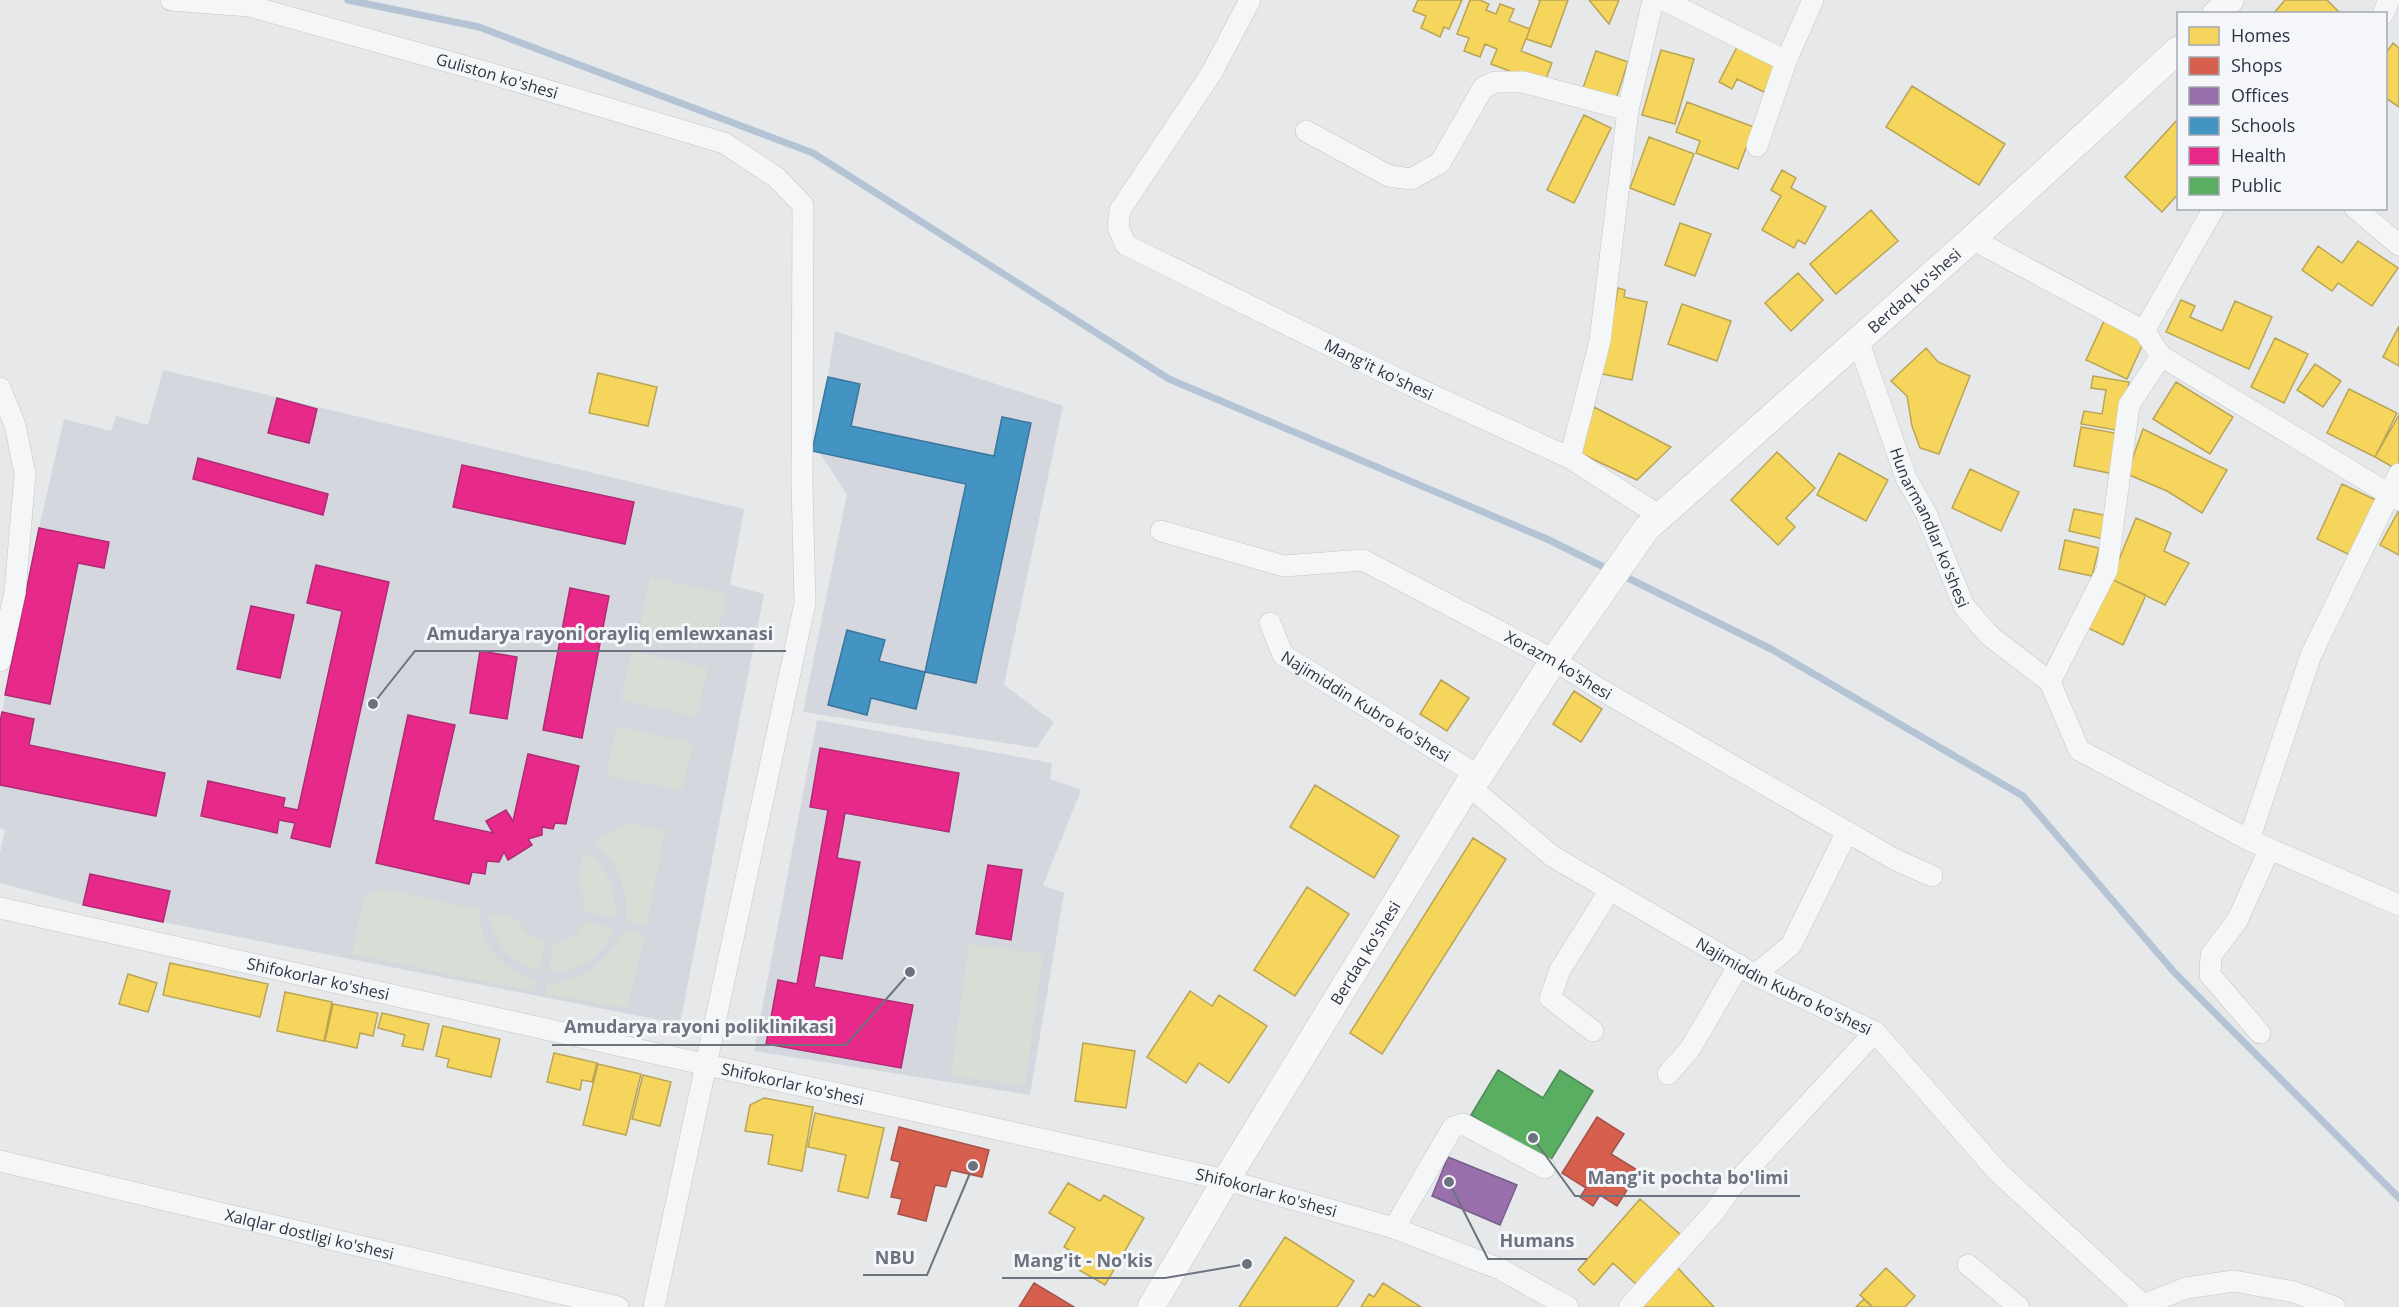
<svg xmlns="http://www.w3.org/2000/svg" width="2399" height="1307" viewBox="0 0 2399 1307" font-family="'Open Sans',sans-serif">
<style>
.built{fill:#d4d7dd}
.green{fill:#d6ded6}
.homes{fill:#f6d55c;stroke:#b9a555;stroke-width:1.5}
.shops{fill:#d6604d;stroke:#a3534b;stroke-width:1.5}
.offices{fill:#9970ab;stroke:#785e8c;stroke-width:1.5}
.schools{fill:#4393c3;stroke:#3c769d;stroke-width:1.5}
.health{fill:#e7298a;stroke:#af2c75;stroke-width:1.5}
.public{fill:#5aae61;stroke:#4c8959;stroke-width:1.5}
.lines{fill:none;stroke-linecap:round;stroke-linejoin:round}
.stream{stroke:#b4c4d5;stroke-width:7}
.minor-casing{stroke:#c4c6c8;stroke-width:22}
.major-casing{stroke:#c2c5c8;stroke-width:28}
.minor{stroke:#f5f6f7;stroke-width:21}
.major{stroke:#f8f8f8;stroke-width:27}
.labels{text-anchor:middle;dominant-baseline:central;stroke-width:6;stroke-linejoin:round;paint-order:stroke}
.street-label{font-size:16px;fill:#2b3445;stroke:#f4f6f9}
.leader{fill:none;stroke:#6c737f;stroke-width:2}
.callout-dot{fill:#6c737f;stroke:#f4f6f9;stroke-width:2}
.callout-label{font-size:18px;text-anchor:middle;font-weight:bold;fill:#6c737f;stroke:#f4f6f9;stroke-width:6;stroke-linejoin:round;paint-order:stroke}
</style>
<rect width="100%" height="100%" fill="#e6e8ea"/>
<!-- built -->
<path class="built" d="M835 331 1063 406 1004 685 1054 722 1037 748 803 712 847 494 817 449Z
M163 370 744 509 730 585 764 594 680 1024 163 922 83 905 0 883V853L5 830 0 828V722L39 528 64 419 111 431 116 416 148 425Z
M817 720 1052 763 1050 779 1081 790 1043 885 1064 893 1030 1095 754 1051Z"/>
<!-- green -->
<path class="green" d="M650 577 727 594 716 643 640 626Z
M632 651 708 668 697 717 621 700Z
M617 726 693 743 682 791 606 775Z
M631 822 665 831 647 925 627 921C627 889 620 863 594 843Z
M584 852C608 866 616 891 616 918L585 912V897L578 885Z
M384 889 479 910C479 946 504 971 537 981L534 992 352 954 364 896Z
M489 914 518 919C523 933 533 938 546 941L539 971C511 963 493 943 489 914Z
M585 921 613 928C606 958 578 972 549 972L553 943C569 942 577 935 585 921Z
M624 930 645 935 627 1008 545 994 547 984C585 980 606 963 624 930Z
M969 944 1043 954 1025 1086 951 1076Z"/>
<!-- homes -->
<path class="homes" d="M1418 0H1462L1449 29 1444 27 1440 37 1421 28 1426 16 1413 11Z
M1470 0H1480L1489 4 1486 10 1496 14 1500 4 1514 9 1509 21 1530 29 1521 51 1552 63 1544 84 1491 64 1497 49 1485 44 1480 57 1464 51 1469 38 1457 34Z
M1538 0H1568L1551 47 1526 39 1540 1Z
M1589 0H1619L1609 24Z
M2285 0H2327L2341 14H2273Z
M2393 43 2399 48V107L2386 98V53Z
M1737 47 1777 68 1764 92 1737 79 1732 89 1719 82Z
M1661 50 1694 59 1675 124 1642 115Z
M1596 51 1628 62 1616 99 1583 88Z
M1912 86 2005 144 1979 185 1886 127Z
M1687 102 1754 127 1738 169 1696 153 1700 141 1676 132Z
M1584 115 1611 128 1574 203 1547 190Z
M2178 119V194L2162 212 2125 177Z
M1649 137 1694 154 1674 205 1630 188Z
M1782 170 1796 178 1791 188 1826 207 1805 244 1798 240 1794 248 1762 230 1781 196 1771 190Z
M1871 210 1898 241 1836 294 1810 264Z
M1680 223 1711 234 1695 276 1665 265Z
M2358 241 2398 268 2372 306 2338 283 2332 291 2302 270 2318 246 2342 263Z
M1798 273 1823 300 1791 331 1765 303Z
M1618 288 1625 290 1624 297 1647 302 1632 380 1602 374Z
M2181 300 2195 306 2190 317 2222 331 2235 301 2272 317 2249 369 2166 332Z
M1682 304 1731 321 1717 361 1668 344Z
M2105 319 2146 337 2127 379 2086 360Z
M2399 326V366L2383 357Z
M2275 338 2308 354 2284 403 2251 387Z
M1926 348 1938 362 1970 376 1939 454 1920 448 1912 426 1907 396 1891 381Z
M2315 364 2341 381 2323 407 2297 390Z
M598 373 657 387 648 426 589 413Z
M2093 376 2129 382 2121 431 2081 424 2084 411 2102 414 2106 390 2091 388Z
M2176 382 2233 417 2210 454 2153 419Z
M2349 389 2397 413 2375 457 2327 433Z
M1594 407 1671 447 1637 480 1578 452Z
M2399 415V469L2398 470 2375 457Z
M2081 427 2121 434 2114 474 2074 466Z
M2143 429 2227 470 2202 513 2167 491 2127 474Z
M1777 452 1815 488 1786 518 1795 527 1778 545 1731 500Z
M1839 453 1888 480 1866 521 1817 495Z
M1970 469 2019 492 2001 531 1952 508Z
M2342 484 2380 502 2354 557 2317 539Z
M2074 509 2109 516 2104 539 2069 531Z
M2399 510V555L2380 545Z
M2136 518 2171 533 2164 551 2189 563 2165 605 2111 579Z
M2065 540 2099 548 2092 576 2059 569Z
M2111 579 2146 595 2123 645 2088 628Z
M1441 680 1469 698 1447 731 1420 714Z
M1574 691 1602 709 1581 742 1553 724Z
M1315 785 1399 836 1374 878 1290 827Z
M1473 838 1506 859 1382 1054 1350 1033Z
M1307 887 1349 914 1295 996 1254 970Z
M170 963 268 984 260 1017 163 995Z
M128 974 157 983 148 1012 119 1004Z
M1190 991 1212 1006 1219 995 1267 1026 1229 1083 1199 1063 1186 1083 1147 1057Z
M285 992 332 1002 324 1041 277 1031Z
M333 1004 378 1013 373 1036 360 1033 357 1048 325 1041Z
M382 1013 429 1024 423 1050 402 1046 405 1035 378 1028Z
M443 1026 500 1039 491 1077 447 1067 449 1059 436 1056Z
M1083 1043 1135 1051 1126 1108 1075 1101Z
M554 1053 597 1063 592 1082 582 1080 580 1090 547 1082Z
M598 1064 641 1074 626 1135 583 1125Z
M643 1075 671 1082 660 1126 632 1119Z
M764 1098 813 1107 802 1171 768 1164 773 1135 745 1131 750 1105Z
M815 1113 884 1128 868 1198 838 1191 846 1155 808 1147Z
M1068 1183 1100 1201 1104 1195 1144 1218 1105 1285 1074 1267 1080 1256 1064 1247 1075 1228 1049 1213Z
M1640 1199 1681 1235 1637 1285 1613 1263 1594 1285 1578 1270Z
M1285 1237 1354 1281 1337 1307H1239Z
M1677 1267 1714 1307H1642Z
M1886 1268 1915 1296 1905 1307H1873L1860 1295Z
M1383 1283 1421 1307H1361L1369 1294 1374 1297Z
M1864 1299 1872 1307H1856Z"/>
<!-- shops -->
<path class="shops" d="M1597 1117 1624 1134 1611 1154 1639 1171 1617 1206 1600 1195 1593 1206 1580 1197 1586 1188 1562 1173Z
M899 1127 989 1150 982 1177 951 1170 946 1187 935 1185 926 1221 898 1214 902 1199 891 1197 900 1162 891 1160Z
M1034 1283 1074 1307H1019Z"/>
<!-- offices -->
<path class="offices" d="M1448 1157 1517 1185 1500 1225 1432 1196Z"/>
<!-- schools -->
<path class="schools" d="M828 377 860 384 851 426 994 456 1002 417 1031 423 976 683 925 672 966 484 812 451Z
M847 630 885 640 879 661 925 672 916 709 871 698 867 715 828 705Z"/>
<!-- health -->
<path class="health" d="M277 398 317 409 309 443 268 433Z
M198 458 328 494 323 515 193 479Z
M462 465 634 502 625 544 453 507Z
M39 528 109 542 104 568 78 563 50 704 5 695Z
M316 565 389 582 330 847 291 838 295 823 279 820 277 833 201 816 208 781 285 798 283 807 298 810 342 611 307 603Z
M570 588 609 596 582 738 543 730Z
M251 606 294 615 280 678 237 669Z
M480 651 517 657 507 719 470 713Z
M2 712 34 719 29 745 165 773 156 816 0 785V722Z
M408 715 455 725 433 820 493 833 486 821 506 810 513 821 528 754 579 766 566 824 555 823 553 829 542 827V835L528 839 532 845 508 860 504 852 499 862 487 861 485 874 472 872 469 884 376 863Z
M820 748 959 773 949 832 845 813 837 858 860 862 842 959 820 955 814 987 913 1005 901 1068 766 1044 778 980 797 984 828 810 810 807Z
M988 865 1022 870 1011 940 976 934Z
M90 874 170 891 163 922 83 905Z"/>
<!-- public -->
<path class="public" d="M1498 1070 1543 1098 1560 1070 1593 1091 1549 1163 1471 1115Z"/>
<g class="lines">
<!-- stream -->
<path class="stream" d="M348 0 479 27 813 153 1169 379 1547 539 1610 570
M1620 574 1771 649 2023 796 2174 972 2399 1198"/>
<!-- minor casing -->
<g class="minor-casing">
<g id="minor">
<path id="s1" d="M171 0 249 6 489 73 724 143 776 177 803 205 802 483 805 603 654 1307"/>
<path id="s2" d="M1250 0 1211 74 1120 210 1118 227 1126 245 1408 384 1570 458 1660 516"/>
<path d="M1664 0 1786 61"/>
<path d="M2383 14 2389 0"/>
<path d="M1306 131 1389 176 1411 179 1440 163 1483 88 1495 82H1523L1628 110"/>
<path d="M1757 146 1786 61 1813 0"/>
<path d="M2355 208 2399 245"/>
<path d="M1972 239 2144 331 2161 356 2399 500"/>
<path d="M2144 331 2214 208"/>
<path id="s3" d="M1858 340 1906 478 1926 513 1964 606 1990 636 2050 682 2079 750 2249 840 2399 905"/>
<path d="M0 388 15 425 25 474 15 592 0 661"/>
<path d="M1570 458 1600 341 1628 110 1653 0"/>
<path id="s4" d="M1161 531 1284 566 1363 560 1554 660 1598 688 1894 859 1932 876"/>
<path id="s5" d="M1270 623 1283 655 1479 776"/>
<path d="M2050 682 2107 570 2129 405 2161 356"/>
<path id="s6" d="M1468 785 1552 856 1755 975 1875 1032 1999 1173 2142 1304"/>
<path d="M2249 840 2311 655 2399 474"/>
<path id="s7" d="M0 908 1226 1180 1394 1228 1500 1269 1568 1307"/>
<path d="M1755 975 1791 945 1847 832"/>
<path d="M1593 1031 1550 998 1560 970 1610 890"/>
<path d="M2260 1033 2210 975 2211 955 2237 921 2269 850"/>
<path d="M1668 1074 1690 1049 1739 965"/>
<path id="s8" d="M0 1161 618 1307"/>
<path d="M1394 1228 1453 1127 1463 1124 1545 1168"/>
<path d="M1968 1265 2019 1307"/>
<path d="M1629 1307 1715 1211 1731 1188 1875 1032"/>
<path d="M2138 1307 2186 1288 2234 1281 2294 1292 2335 1307"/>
</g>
</g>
<!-- major casing -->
<g class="major-casing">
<g id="major">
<path d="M2216 14 2230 0"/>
<path id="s9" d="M1151 1307 1226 1180 1468 785 1479 776 1554 660 1647 528 1972 239 2178 50"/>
</g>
</g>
<!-- minor -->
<use href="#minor" class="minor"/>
<!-- major -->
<use href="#major" class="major"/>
</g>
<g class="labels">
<!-- street labels -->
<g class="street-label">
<text stroke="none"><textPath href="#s1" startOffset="336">Guliston ko'shesi</textPath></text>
<text stroke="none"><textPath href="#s9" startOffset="1282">Berdaq ko'shesi</textPath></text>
<text stroke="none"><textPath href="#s2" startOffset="566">Mang'it ko'shesi</textPath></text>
<text stroke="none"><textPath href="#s3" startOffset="201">Hunarmandlar ko'shesi</textPath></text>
<text stroke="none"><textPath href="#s4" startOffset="429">Xorazm ko'shesi</textPath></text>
<text stroke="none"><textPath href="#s5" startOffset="132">Najimiddin Kubro ko'shesi</textPath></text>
<text stroke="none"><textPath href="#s9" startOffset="414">Berdaq ko'shesi</textPath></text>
<text stroke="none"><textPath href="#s7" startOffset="326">Shifokorlar ko'shesi</textPath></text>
<text stroke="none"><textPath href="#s6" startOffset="376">Najimiddin Kubro ko'shesi</textPath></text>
<text stroke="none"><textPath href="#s7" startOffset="812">Shifokorlar ko'shesi</textPath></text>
<text stroke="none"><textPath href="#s7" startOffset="1298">Shifokorlar ko'shesi</textPath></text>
<text stroke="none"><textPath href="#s8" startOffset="318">Xalqlar dostligi ko'shesi</textPath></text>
</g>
</g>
<!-- callouts -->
<path class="leader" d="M373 704L415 651H786M910 972L846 1045H552M1533 1138L1575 1196H1800M1449 1182L1488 1259H1587M973 1166L927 1275H863M1247 1264L1165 1278H1002"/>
<g class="callout-dot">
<circle cx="373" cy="704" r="6"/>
<circle cx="910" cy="972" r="6"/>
<circle cx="1533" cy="1138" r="6"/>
<circle cx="1449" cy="1182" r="6"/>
<circle cx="973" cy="1166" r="6"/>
<circle cx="1247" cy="1264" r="6"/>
</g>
<g class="callout-label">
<text x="600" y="640">Amudarya rayoni orayliq emlewxanasi</text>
<text x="699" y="1033">Amudarya rayoni poliklinikasi</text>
<text x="1688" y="1184">Mang'it pochta bo'limi</text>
<text x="1537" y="1247">Humans</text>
<text x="895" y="1264">NBU</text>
<text x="1083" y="1267">Mang'it - No'kis</text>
</g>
<!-- legend -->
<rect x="2177" y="12" width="210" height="198" fill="#f4f6f9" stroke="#a4a8b1" stroke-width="1.5"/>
<rect x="2189" y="27" width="30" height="18" fill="#f6d55c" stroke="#a4a8b1" stroke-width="1.5"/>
<text x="2231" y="42" font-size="18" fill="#2b3445">Homes</text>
<rect x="2189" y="57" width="30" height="18" fill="#d6604d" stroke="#a4a8b1" stroke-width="1.5"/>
<text x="2231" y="72" font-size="18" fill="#2b3445">Shops</text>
<rect x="2189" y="87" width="30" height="18" fill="#9970ab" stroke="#a4a8b1" stroke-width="1.5"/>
<text x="2231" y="102" font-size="18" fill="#2b3445">Offices</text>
<rect x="2189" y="117" width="30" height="18" fill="#4393c3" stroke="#a4a8b1" stroke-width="1.5"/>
<text x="2231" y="132" font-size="18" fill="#2b3445">Schools</text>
<rect x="2189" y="147" width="30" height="18" fill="#e7298a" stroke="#a4a8b1" stroke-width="1.5"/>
<text x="2231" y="162" font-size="18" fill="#2b3445">Health</text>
<rect x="2189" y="177" width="30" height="18" fill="#5aae61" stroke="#a4a8b1" stroke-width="1.5"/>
<text x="2231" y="192" font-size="18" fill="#2b3445">Public</text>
</svg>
